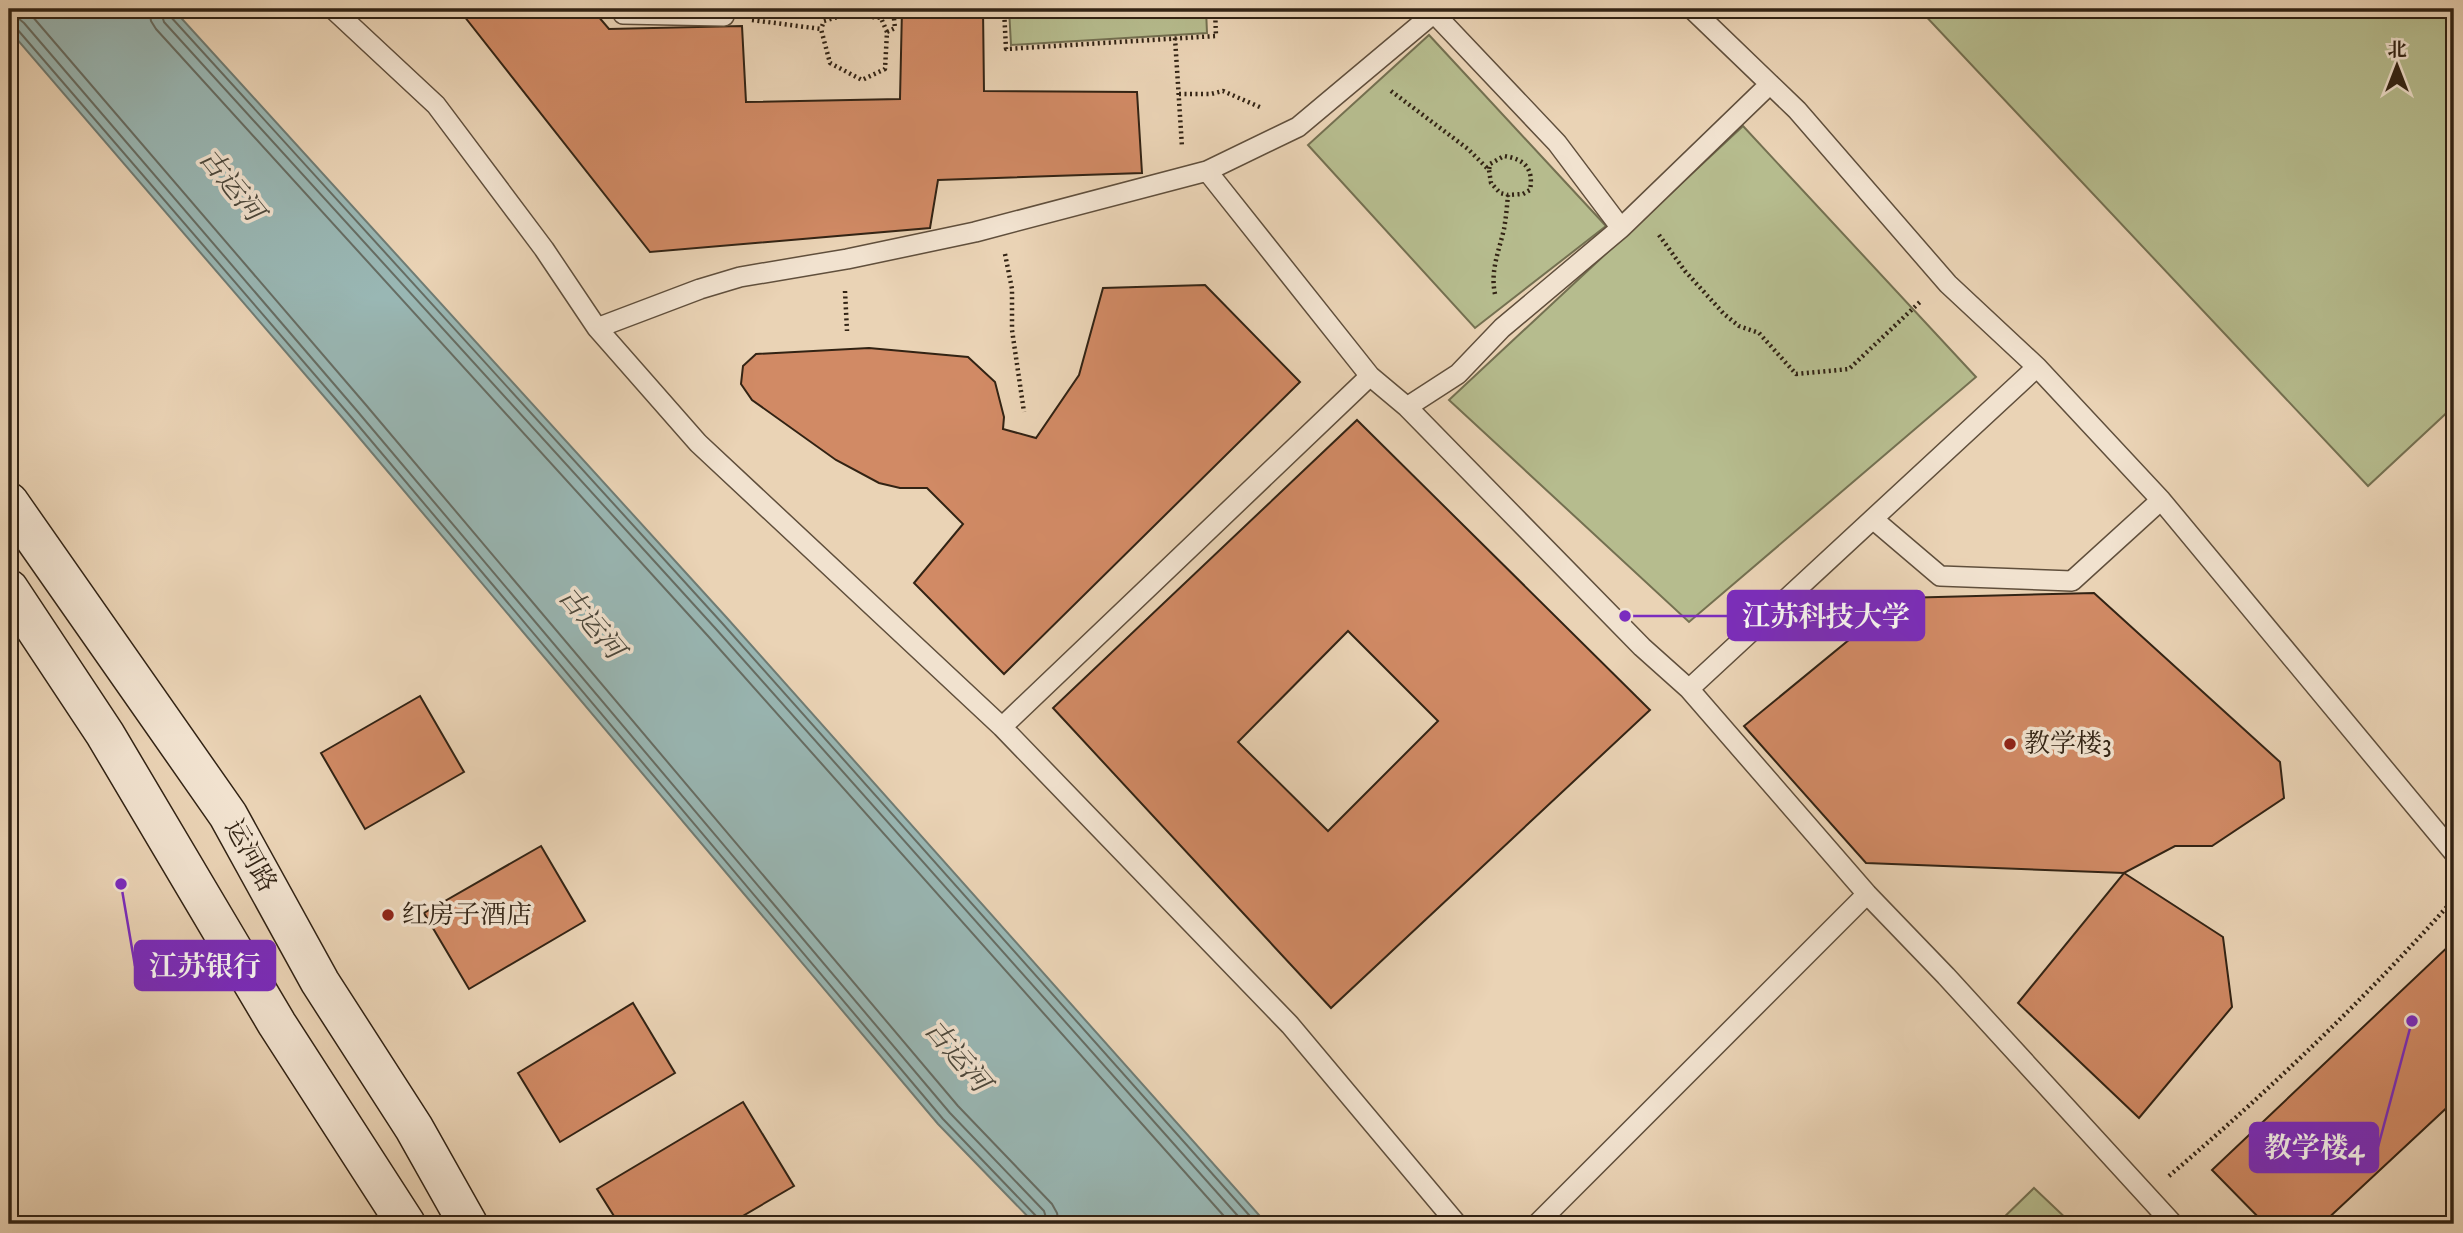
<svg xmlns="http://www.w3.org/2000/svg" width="2463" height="1233" viewBox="0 0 2463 1233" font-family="'IM FELL DW Pica','Noto Serif SC',serif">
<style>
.green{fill:#b6bc8e;stroke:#747051;stroke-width:2}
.water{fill:#99b7b4;stroke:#707c74;stroke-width:2}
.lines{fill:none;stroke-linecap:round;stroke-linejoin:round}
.shore{stroke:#666d64;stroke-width:2}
.building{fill:#d18a65;stroke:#322314;stroke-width:2;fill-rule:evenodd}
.service-casing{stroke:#604f3c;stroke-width:22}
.secondary-casing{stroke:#322314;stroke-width:41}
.path{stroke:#322314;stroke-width:4.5;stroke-dasharray:2 3.5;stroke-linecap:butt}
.service{stroke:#f1e2cf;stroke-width:19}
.secondary{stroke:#f1e2cf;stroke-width:38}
.poi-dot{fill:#8f2418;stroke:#f1e2cf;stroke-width:2.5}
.labels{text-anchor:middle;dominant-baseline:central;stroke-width:7;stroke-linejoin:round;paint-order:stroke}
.poi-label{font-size:26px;fill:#322314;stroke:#f1e2cf;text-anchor:start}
.street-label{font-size:26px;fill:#322314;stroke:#f1e2cf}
.water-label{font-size:28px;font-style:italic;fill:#4c483c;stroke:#f1e2cf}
.leader{fill:none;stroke:#7b2cbf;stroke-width:2.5}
.callout-dot{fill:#7b2cbf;stroke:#f1e2cf;stroke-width:2.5}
.callout{fill:#7b2cbf;stroke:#7b2cbf;stroke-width:2.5}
.callout-label{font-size:28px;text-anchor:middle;font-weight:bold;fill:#fff}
</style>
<rect width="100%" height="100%" fill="#ead3b5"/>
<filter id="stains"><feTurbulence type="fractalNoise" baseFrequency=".00286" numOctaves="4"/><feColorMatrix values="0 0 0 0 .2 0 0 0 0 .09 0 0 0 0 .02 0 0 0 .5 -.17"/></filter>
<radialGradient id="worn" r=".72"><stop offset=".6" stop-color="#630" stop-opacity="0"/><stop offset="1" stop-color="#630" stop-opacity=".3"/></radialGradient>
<!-- green -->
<path class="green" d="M1009 9H1206L1207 33 1011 45Z
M1919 9H2454V406L2368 486Z
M1429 35 1606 226 1475 328 1308 145Z
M1743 126 1976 377 1689 622 1449 400Z
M2034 1188 2072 1224H1997Z"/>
<!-- water -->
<path class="water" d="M9 9H173L727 618 1267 1224H1035L938 1124 346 422 9 30Z"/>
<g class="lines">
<!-- shore -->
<path class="shore" d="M22 9 32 16 366 405 958 1106 1052 1204 1057 1213 1059 1224
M149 9 151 21 156 29 708 636 1231 1224
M160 9 164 22 716 629 1245 1224
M168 9 170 16 722 623 1257 1224
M9 17 18 18 24 23 358 412 950 1113 1044 1211 1048 1224
M9 26 17 29 352 418 943 1119 1037 1217 1039 1224"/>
</g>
<!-- building -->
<path class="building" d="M442 9H592L609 29 742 26 746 102 900 99 902 9H983L984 91 1137 92 1142 173 938 180 930 228 650 252 464 16 442 18Z
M1205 285 1300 382 1004 674 914 583 963 524 927 488H900L879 483 836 460 752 400 741 384 743 366 756 354 869 348 968 357 995 382 1004 417 1003 429 1036 438 1079 375 1103 288Z
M1357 420 1650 710 1331 1008 1053 708ZM1348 631 1438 721 1328 831 1238 742Z
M2094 593 2280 762 2284 798 2212 846H2175L2124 873 1866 863 1744 726 1900 598Z
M420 696 464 772 365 829 321 753Z
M541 846 585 921 469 989 424 913Z
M2124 873 2223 937 2232 1007 2139 1118 2018 1003Z
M2454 941V1101L2322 1224H2265L2212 1170Z
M633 1003 675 1073 560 1142 518 1073Z
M743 1102 794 1186 729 1224H619L597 1189Z"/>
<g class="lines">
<!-- service casing -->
<g class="service-casing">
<path id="service" d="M333 9 436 105 544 249 597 328 698 443 1002 727 1290 1025 1457 1224
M1692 9 1797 110 1948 284 2037 367 2161 500 2454 853
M623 14 724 16
M1207 171 1298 127 1434 13
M1621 228 1770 84
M597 328 700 289 740 277 847 259 975 232 1207 171 1370 376 1407 407 1642 647 1689 689 1867 894 1946 976 2173 1224
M1407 407 1458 374 1502 328 1621 228 1557 143 1430 9
M1873 519 1940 576 2072 581 2161 500
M1689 689 2037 367
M1002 727 1370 376
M1537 1224 1867 894"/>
</g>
<!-- secondary casing -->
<g class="secondary-casing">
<path id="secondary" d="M9 502 228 815 320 982 414 1128 468 1224
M9 589 105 734 277 1024 406 1224"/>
</g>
<!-- path -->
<path class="path" d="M1004 9 1006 49 1216 36 1215 9
M752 20 821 29 830 63 862 80 885 69 887 32 881 18 848 14 824 21 821 29
M887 32 895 28 893 9
M1175 38 1182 147
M1391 91 1468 149 1489 170 1491 183 1500 193 1508 195 1523 194 1530 190C1534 168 1524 159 1504 156L1490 164 1489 170
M1179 94H1211L1223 91 1262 108
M1659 235 1685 271 1724 314 1739 326 1759 333 1796 374 1849 369 1922 300
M1005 254 1012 289V330L1024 412
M845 291 847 331
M1495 294C1490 271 1499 251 1504 229 1506 218 1507 206 1508 195
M2169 1176C2271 1089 2365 999 2454 899"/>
<!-- service -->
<use href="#service" class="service"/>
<!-- secondary -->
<use href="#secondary" class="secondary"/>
</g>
<!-- markers -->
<g class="poi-dot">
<circle cx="2010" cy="744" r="7"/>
<circle cx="388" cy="915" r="7"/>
</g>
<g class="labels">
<!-- poi labels -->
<g class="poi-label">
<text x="2024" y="744">教学楼3</text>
<text x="402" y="915">红房子酒店</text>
</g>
<!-- street labels -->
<g class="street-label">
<text transform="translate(250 856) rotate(61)">运河路</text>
</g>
<!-- water labels -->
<g class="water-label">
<text transform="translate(231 185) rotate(51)">古运河</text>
<text transform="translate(591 623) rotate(50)">古运河</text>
<text transform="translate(957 1056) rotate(50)">古运河</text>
</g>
</g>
<!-- callouts -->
<path class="leader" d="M1625 616L1728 616M121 884L135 966M2412 1021L2378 1147"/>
<g class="callout-dot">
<circle cx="1625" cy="616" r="7"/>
<circle cx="121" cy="884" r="7"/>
<circle cx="2412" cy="1021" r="7"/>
</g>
<g class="callout">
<rect x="1728" y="591" width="196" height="49" rx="7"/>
<rect x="135" y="941" width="140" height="49" rx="7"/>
<rect x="2250" y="1123" width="128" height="49" rx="7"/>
</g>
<g class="callout-label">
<text x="1826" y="626">江苏科技大学</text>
<text x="205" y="976">江苏银行</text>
<text x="2314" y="1157">教学楼4</text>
</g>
<!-- margin -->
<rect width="2463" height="1233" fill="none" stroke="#ead3b5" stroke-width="35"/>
<rect x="10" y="10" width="2442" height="1212" fill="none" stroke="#322314" stroke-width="3.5"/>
<rect x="18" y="18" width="2428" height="1198" fill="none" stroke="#322314" stroke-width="2"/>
<!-- north arrow -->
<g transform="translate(2397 66)" stroke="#f1e2cf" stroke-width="5" paint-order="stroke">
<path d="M0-5L12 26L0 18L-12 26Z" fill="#322314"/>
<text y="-10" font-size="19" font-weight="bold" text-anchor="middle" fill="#322314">北</text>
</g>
<rect width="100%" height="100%" filter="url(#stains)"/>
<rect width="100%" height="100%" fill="url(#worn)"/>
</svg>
